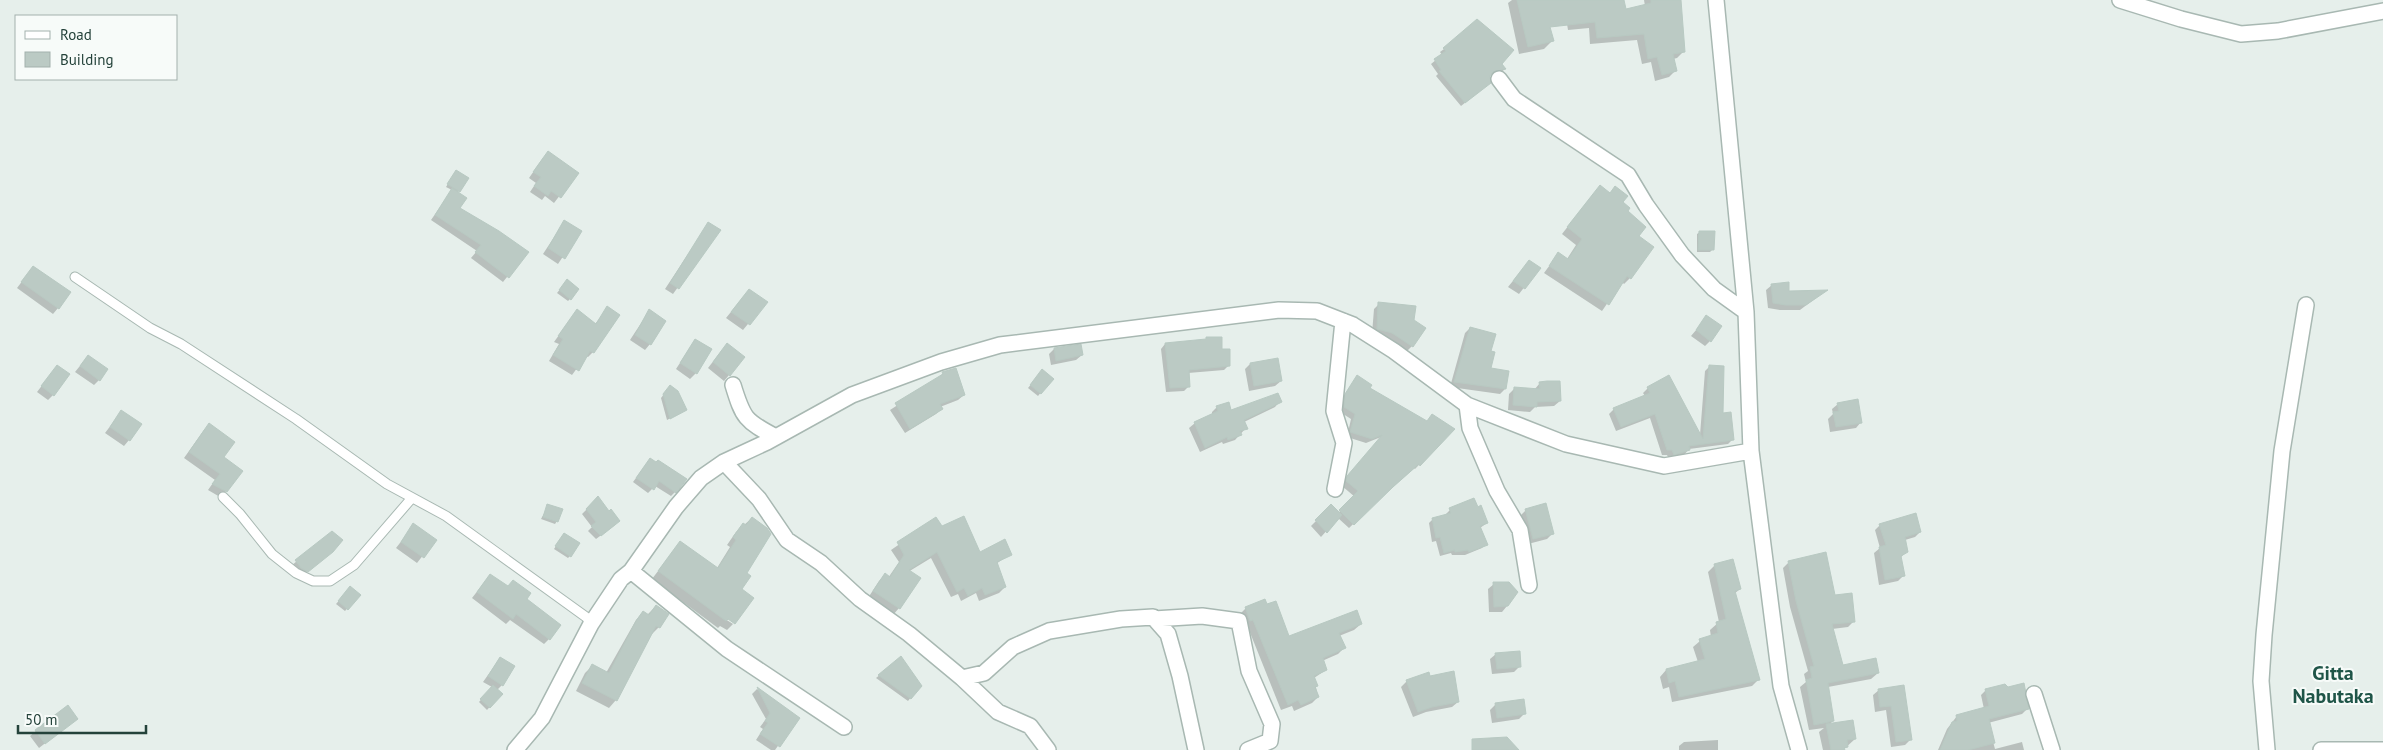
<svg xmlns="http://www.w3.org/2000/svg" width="2383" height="750" viewBox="0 0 2383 750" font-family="'PT Sans',sans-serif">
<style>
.shadow{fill:#0003}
.building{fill:#bbcac4;stroke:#b8c9c2}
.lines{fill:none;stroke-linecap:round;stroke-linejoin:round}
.lane-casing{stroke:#a8b8b2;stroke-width:11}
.street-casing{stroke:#a8b8b2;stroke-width:18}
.lane{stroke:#fff;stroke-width:9}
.street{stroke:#fff;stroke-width:15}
.labels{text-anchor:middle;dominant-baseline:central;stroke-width:4;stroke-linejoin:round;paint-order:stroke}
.quarter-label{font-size:20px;font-weight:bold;fill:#1f5548;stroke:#f7fbf9}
</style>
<rect width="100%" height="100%" fill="#e6efeb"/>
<!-- shadow -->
<path class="shadow" d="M1512 0H1543L1552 41 1544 49 1519 54 1508 3Z
M1563 0H1623L1625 10 1645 6 1644 0H1679L1683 52 1677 58 1673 59 1675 71 1669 77 1655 81 1651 62 1642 64 1637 40 1590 44 1589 28 1568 30Z
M1444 49 1500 64 1505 69 1499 74 1493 73 1489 75 1486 86 1461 106 1436 76 1438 74 1431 64 1442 55 1440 52Z
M543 158 577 173 554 203 545 196 542 200 530 192 536 183 529 178Z
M454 174 459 191 457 193 458 208 527 252 503 282 471 258 477 251 431 220 452 190 446 187Z
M1615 188 1626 211 1630 278 1624 284 1622 282 1602 311 1544 273 1558 254 1567 259 1576 245 1562 234 1594 193 1609 194Z
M564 222 580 231 558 264 543 254Z
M708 224 719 230 673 294 665 289Z
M1700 232 1713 249 1710 252H1697V234Z
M1529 261 1539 268 1519 294 1508 287Z
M33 267 58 308 53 314 17 288Z
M565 283 570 299 568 301 557 293Z
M1772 285 1788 292 1825 291 1800 310H1780L1768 308 1766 290Z
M744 296 766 302 743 330 726 318Z
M1379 304 1412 346 1407 351 1386 337 1372 334 1374 309Z
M608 308 593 352 588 357 586 356 572 375 549 361 559 344 554 342 577 310 595 324Z
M649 311 650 344 645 350 630 340Z
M1707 317 1710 341 1705 346 1691 336Z
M1470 328 1490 352 1489 369 1505 389 1500 394 1450 387 1465 333Z
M695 340 696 373 690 379 676 369Z
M1165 344 1221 350 1229 365 1224 370 1188 373 1189 386 1184 391 1166 392 1161 349Z
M1054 349 1082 355 1076 360 1051 365 1049 354Z
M722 350 729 375 724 381 708 368Z
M88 356 99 380 94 385 75 372Z
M1250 364 1281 381 1275 386 1249 391 1245 369Z
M57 366 53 395 48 400 37 392Z
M1710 366 1722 415 1733 439 1728 444 1689 449 1684 455 1669 459 1667 455H1662L1650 418 1616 431 1609 414 1614 409 1645 396 1643 393 1648 388 1700 435 1705 371Z
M943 373 964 395 958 400 940 407 942 408 936 414 905 433 890 410 938 379Z
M1040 373 1052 379 1038 396 1028 388Z
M1357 377 1369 388 1426 422 1453 430 1415 469 1414 468 1387 492 1349 528 1338 518 1321 537 1311 526 1331 506 1338 513 1355 497 1342 486 1343 482 1381 437 1366 443 1347 437 1351 419 1340 412 1341 400Z
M1540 383 1560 401 1554 406 1535 407 1530 412 1508 410 1509 394 1514 389 1534 390Z
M668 389 686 410 667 420 661 398Z
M1280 401 1275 407 1244 422 1246 428 1235 440 1223 444 1222 442 1200 452 1189 428 1195 423 1212 415V412L1217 407 1231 411Z
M1838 404 1861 422 1856 428 1830 432 1828 419 1833 414 1832 409Z
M121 412 129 440 124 446 105 433Z
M204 430 222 457 226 491 220 497 208 490 215 480 184 458Z
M650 459 675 492 671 496 655 486 648 493 633 482Z
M598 498 615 525 596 539 588 531 592 527 582 514Z
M548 506 557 521 555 524 541 519Z
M1450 510 1487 523 1480 528 1486 544 1482 548 1465 555H1452L1451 553 1440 556 1436 541 1432 542 1429 523 1433 519 1447 516 1446 514Z
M1526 510 1553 533 1547 539 1528 544 1520 516Z
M752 518 745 573 722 617 733 624 727 630 720 626 718 628 652 579 680 542 717 568 730 547 727 545 736 532Z
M936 519 941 528 980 553 1010 554 996 564 1005 587 999 593 979 601 976 593 961 601 958 594 951 597 931 558 908 572 899 608 893 615 868 598 879 581 885 575 888 578 899 562 891 550Z
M414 525 435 540 417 563 396 548Z
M1880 525 1920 532 1915 537 1905 540 1907 551 1900 558 1903 576 1898 581 1879 585 1874 553 1880 548 1875 530Z
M332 532 327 556 302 575 291 566Z
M562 537 570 556 568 558 554 549Z
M1789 562 1834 596 1854 621 1848 627 1832 629 1842 666 1878 673 1871 679 1828 687 1833 721 1829 725 1855 739 1843 750H1823L1819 732 1824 728 1809 730 1800 687 1806 682 1804 674 1808 671 1790 607 1783 568Z
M1715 565 1740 589 1734 594 1758 680 1752 686 1672 702 1669 687 1663 689 1660 677 1666 670 1698 662 1693 647 1700 641 1711 637 1710 630 1719 622 1708 572Z
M490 575 525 600 549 639 544 644 510 620 506 624 472 598Z
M1494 584 1507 606 1502 612H1489L1488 589Z
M350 588 359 595 345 611 336 604Z
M656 606 659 627 651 635 616 700 609 708 576 691 585 673 592 666 606 673 636 620 643 612 647 615Z
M1246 608 1288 637 1361 624 1354 630 1339 636 1344 648 1338 654 1322 661 1326 670 1314 678 1318 697 1312 703 1294 711 1292 706 1281 710 1247 625 1240 614Z
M1496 654 1520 666 1514 672 1492 674 1490 659Z
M500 658 502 685 497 690 501 694 487 710 479 702 492 687 483 682Z
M901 658 920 686 908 701 876 678Z
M1430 677 1458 702 1452 707 1426 712 1413 717 1401 687 1407 681Z
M1903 687 1911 739 1905 745 1891 747 1886 710 1875 712 1873 695 1879 690Z
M757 689 798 718 775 750H771L756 740 763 729 760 727 766 719 752 694Z
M1986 690 2028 708 2022 714 1988 723 1995 749 2022 742 2024 750H1938L1947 729 1957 716 1984 709 1981 695Z
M1496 704 1524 714 1519 719 1492 723 1490 710Z
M76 719 39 748 30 736 36 731Z
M1718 740V750H1679V746L1684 742Z"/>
<!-- building -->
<path class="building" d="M1517 0H1624L1626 9 1651 3V0H1681L1685 52 1673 54 1677 71 1662 75 1657 57 1648 59 1644 34 1597 38 1595 22 1550 27 1554 41 1528 47Z
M1477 19 1514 50 1502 64 1506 69 1493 72 1490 76 1491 83 1465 103 1439 71 1441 70 1434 59 1446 51 1443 48Z
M548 151 579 173 561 198 551 191 548 196 534 186 541 177 533 172Z
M456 170 469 178 460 192 447 184Z
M1600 185 1610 193 1615 186 1628 196 1623 202 1630 208 1628 211 1646 227 1639 236 1654 247 1631 279 1627 276 1609 305 1549 266 1558 252 1568 259 1582 239 1567 227Z
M452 188 467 198 460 208 499 231 529 252 509 278 475 252 481 245 435 215Z
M564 220 582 231 565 259 548 248Z
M708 222 721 230 679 289 670 283Z
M1699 231H1715L1714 250H1698Z
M1529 260 1541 268 1525 289 1513 281Z
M33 266 71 292 59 309 21 282Z
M567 279 579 289 571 300 559 290Z
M1789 282V291L1828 290 1806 305H1786L1773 303 1771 284Z
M749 289 768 302 750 325 731 312Z
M1378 302 1416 306 1414 320 1426 328 1413 347 1392 333 1377 329Z
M607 306 620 315 594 353 590 351 579 371 553 355 563 339 558 336 577 309 596 324Z
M649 309 666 321 651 345 635 335Z
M1706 315 1722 326 1711 342 1696 330Z
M1470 327 1496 334 1491 351 1495 352 1491 368 1509 371 1506 389 1454 382Z
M1206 337H1222V349H1230V366L1189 370 1190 387 1170 388 1165 343 1206 339Z
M695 339 712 349 697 374 680 363Z
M727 343 745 357 730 376 713 362Z
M1081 344 1083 355 1056 361 1054 348Z
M88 355 108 369 100 381 80 366Z
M1278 358 1282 381 1254 386 1250 363Z
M57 365 70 374 54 396 41 386Z
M1709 365 1724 366 1723 413 1731 412 1734 440 1689 446 1690 450 1674 455 1672 450H1667L1655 414 1621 427 1613 408 1650 393 1647 387 1669 375 1703 439Z
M956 368 965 395 940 404 943 409 910 429 895 403 943 374 942 372Z
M1042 369 1054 379 1041 394 1030 385Z
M1357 375 1372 385 1370 388 1427 421 1432 414 1455 429 1420 466 1419 464 1393 487 1354 525 1339 510 1358 491 1346 481 1347 476 1382 435 1372 439 1350 432 1355 414 1344 407 1345 394Z
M1547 381H1560L1561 401 1537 402V407L1513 405 1514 387 1540 389 1539 382Z
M670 385 678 391 687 410 670 419 663 394Z
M1278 393 1282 402 1244 420 1248 429 1240 431 1242 435 1228 440 1227 437 1205 448 1194 422 1218 411 1216 406 1229 402 1231 410Z
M1858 399 1862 423 1836 427 1833 412 1839 411 1837 403Z
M121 410 142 424 130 441 110 427Z
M209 423 235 442 224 457 243 471 227 492 212 484 220 474 189 452Z
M650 458 656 462 658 460 687 479 676 493 659 481 654 490 636 478Z
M598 496 609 511 611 509 620 521 601 536 591 526 596 522 586 509Z
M1474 498 1478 507 1481 505 1488 523 1480 526 1488 545 1469 552 1468 550 1455 552V550L1444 553 1440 537 1436 538 1432 518 1451 513 1449 508Z
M1546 503 1554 534 1533 539 1525 509Z
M547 504 563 509 558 522 543 517Z
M1331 504 1342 515 1327 533 1315 520Z
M1916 513 1921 532 1905 537 1908 552 1901 556 1905 576 1885 580 1879 547 1886 545 1879 524Z
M964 516 980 552 1005 539 1012 555 997 562 1006 587 985 595 982 588 968 596 964 588 957 592 937 552 909 570 921 578 900 609 873 591 885 573 890 577 904 555 897 542 936 517 942 526Z
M752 517 767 528 771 534 747 573 751 576 742 589 754 598 735 624 728 619 726 621 658 571 680 541 718 568 736 540 733 537 743 523 746 525Z
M413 523 437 540 424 558 401 542Z
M332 531 343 540 333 552 308 572 301 568 295 560Z
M564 533 580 543 571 557 555 546Z
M1826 552 1835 595 1852 593 1855 622 1832 624 1843 665 1876 658 1879 673 1828 683 1834 721 1814 725 1806 680 1812 678 1810 667 1814 666 1796 601 1788 561Z
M1733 559 1741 589 1735 591 1760 680 1679 697 1675 681 1669 683 1666 669 1705 659 1699 639 1718 633 1716 622 1726 619 1714 564Z
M490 574 508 586 513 580 531 593 527 599 561 625 550 640 516 614 513 619 477 592Z
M1493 582H1509L1518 592 1508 606 1494 607Z
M350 586 361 595 348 610 338 601Z
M1265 599 1267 604 1276 601 1289 636 1357 610 1362 624 1339 633 1346 648 1323 658 1327 670 1314 676 1318 686 1315 687 1319 697 1301 705 1298 700 1288 705 1253 620 1250 621 1245 607Z
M656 605 669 614 660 628 656 626 617 701 582 683 592 664 609 673 636 621 643 611 649 615Z
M1520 651 1521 667 1497 669 1495 653Z
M901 656 922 686 911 699 878 675Z
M500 657 515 666 503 686 488 676Z
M1454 671 1459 702 1432 707 1418 712 1406 680 1429 672 1430 676Z
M2024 683 2029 709 1989 719 1995 743 1968 750H1940L1952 722 1957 721 1956 715 1989 706 1985 689 2005 684 2008 687Z
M493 685 503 694 490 708 480 699Z
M1904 685 1912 740 1896 742 1891 706 1880 707 1878 689Z
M757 687 800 718 780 747 760 734 768 723 765 721 770 713Z
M1524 699 1526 714 1497 718 1495 703Z
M68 705 78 719 45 744 35 730Z
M1853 720 1856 739 1847 740 1848 747 1844 748 1845 750H1831L1826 724Z
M1507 737 1519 750H1472V739Z"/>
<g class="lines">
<!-- lane casing -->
<g class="lane-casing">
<path id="lane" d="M75 277 150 328 181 344 296 419 387 484 446 516 586 617 591 624
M223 497 240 514 272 554 296 573 313 581H330L354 565 411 499"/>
</g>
<!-- street casing -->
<g class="street-casing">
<path id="street" d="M1716 0 1746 312 1751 451 1781 686 1799 750
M2120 0 2181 19 2241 34 2278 31 2383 11
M1499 79 1514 99 1628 175 1646 205 1682 255 1714 289 1746 312
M733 385C743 418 745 421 776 437
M1467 405 1470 428 1497 491 1520 530 1529 585
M724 462 759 499 787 540 821 563 860 599 909 634 962 678 998 712 1030 726 1048 750
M1335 489 1344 443 1334 411 1343 321
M631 571 727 649 844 727
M1154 619 1202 616 1239 621 1249 671 1272 724 1270 741 1248 750
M962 678 984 673 1013 647 1049 631 1121 619 1153 617 1168 634 1180 676 1196 750
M2034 694 2052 750
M515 750 542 718 591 624 621 579 631 571 676 507 701 478 724 462 767 442 852 395 941 362 1000 345 1279 310 1317 311 1353 325 1394 351 1467 405 1566 444 1664 466 1751 451
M2267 750 2261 681 2264 635 2282 451 2306 305
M2321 750H2383"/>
</g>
<!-- lane -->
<use href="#lane" class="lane"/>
<!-- street -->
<use href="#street" class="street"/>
</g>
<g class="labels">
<!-- quarter labels -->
<g class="quarter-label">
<text x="2333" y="673">Gitta<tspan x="2333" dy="23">Nabutaka</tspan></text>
</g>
</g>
<!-- legend -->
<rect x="15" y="15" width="162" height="65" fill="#f7fbf9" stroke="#a3b1ad"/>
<rect x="25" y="31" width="25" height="8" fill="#ffffff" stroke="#a3b1ad"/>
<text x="60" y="40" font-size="15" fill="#24423a">Road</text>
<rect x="25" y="52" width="25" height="15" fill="#bbcac4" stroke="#a3b1ad"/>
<text x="60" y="65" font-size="15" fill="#24423a">Building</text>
<!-- scale -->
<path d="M18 725v8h128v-8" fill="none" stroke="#24423a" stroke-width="2.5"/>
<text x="25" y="725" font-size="15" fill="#24423a" stroke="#f7fbf9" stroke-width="4" paint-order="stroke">50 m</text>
</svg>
